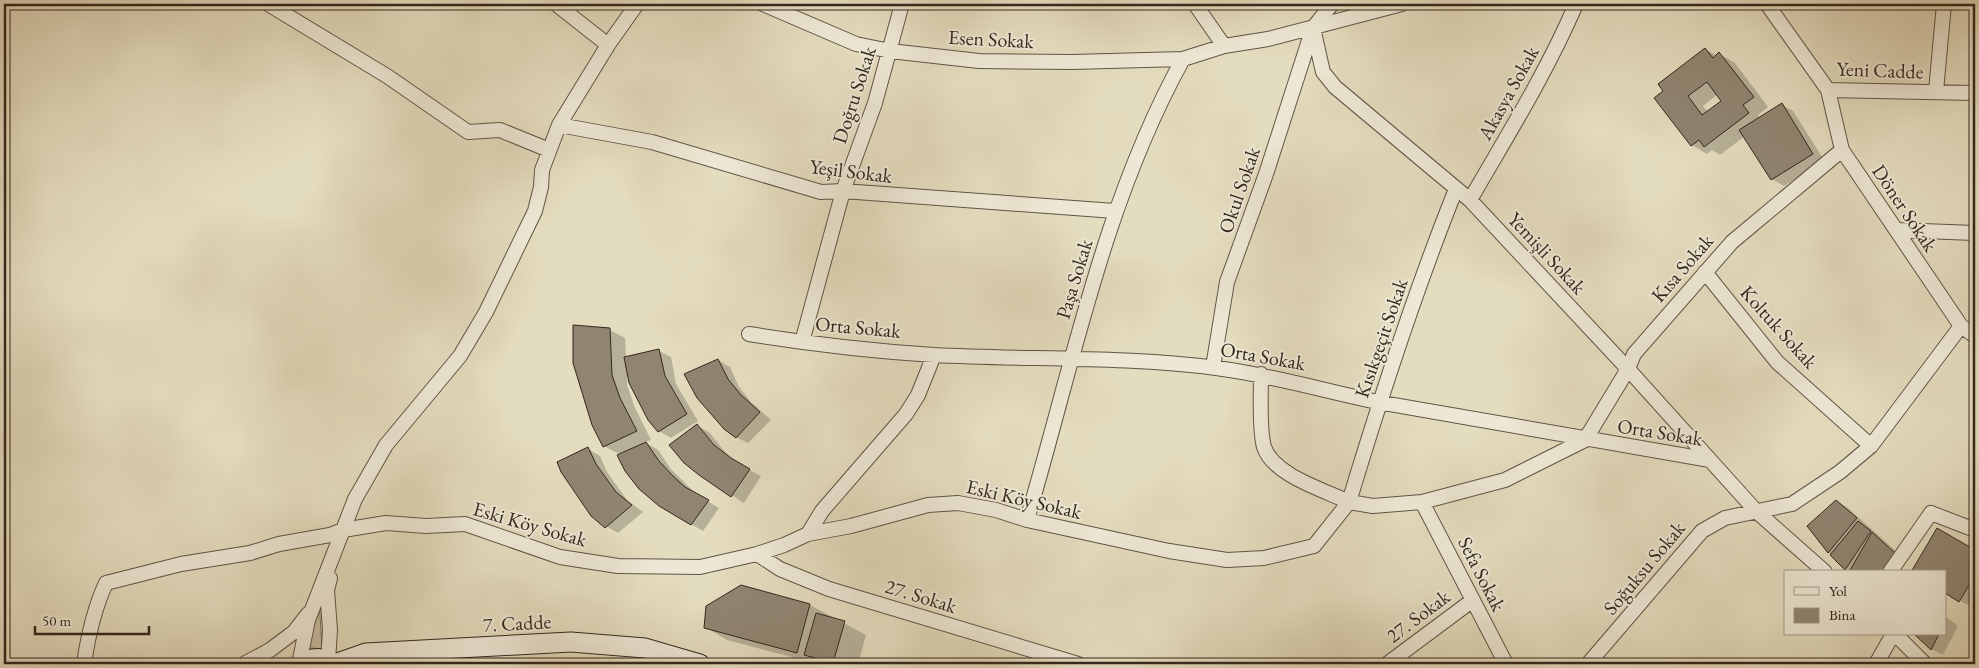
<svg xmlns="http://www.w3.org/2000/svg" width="1979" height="668" viewBox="0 0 1979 668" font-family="'EB Garamond',serif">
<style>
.green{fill:#c6bda3;stroke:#7d7260}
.shadow{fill:#0003;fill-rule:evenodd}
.building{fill:#908571;stroke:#34271e;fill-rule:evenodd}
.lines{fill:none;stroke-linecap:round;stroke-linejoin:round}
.minor-casing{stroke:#605446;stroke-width:16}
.secondary-casing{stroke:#34271e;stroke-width:21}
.minor{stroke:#ede8d5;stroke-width:14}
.secondary{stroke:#ede8d5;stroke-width:19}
.labels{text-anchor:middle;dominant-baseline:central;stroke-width:4;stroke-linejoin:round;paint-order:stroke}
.street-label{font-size:20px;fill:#34271e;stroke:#ede8d5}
</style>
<rect width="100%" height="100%" fill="#e4dcbe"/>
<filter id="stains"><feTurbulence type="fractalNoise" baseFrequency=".004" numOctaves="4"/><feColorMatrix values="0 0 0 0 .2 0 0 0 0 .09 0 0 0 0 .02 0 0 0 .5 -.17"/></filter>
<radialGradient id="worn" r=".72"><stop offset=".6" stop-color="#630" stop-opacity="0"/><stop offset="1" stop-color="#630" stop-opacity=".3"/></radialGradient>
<!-- green -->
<path class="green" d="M319 599 322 649 311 648 305 650Z
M433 658 434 664H358Z"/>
<!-- shadow -->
<path class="shadow" d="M1705 49 1717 56 1719 54 1735 63 1768 107 1758 115 1760 118 1782 105 1793 111 1824 160 1784 186 1772 179 1745 136 1720 155 1712 150 1707 154 1692 145 1656 98ZM1718 94 1723 101 1708 112 1703 106Z
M610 330 625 338 626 358 659 351 671 357 676 384 698 421 671 438 659 431 628 376H627V385L635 408 651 440 645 442 658 450 671 469 697 495 719 508 703 531 659 505 621 455 604 446Z
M718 360 730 367 739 387 751 402 771 420 748 443 736 437Z
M697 426 709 432 726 453 742 466 761 476 744 503 699 474Z
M588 449 600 456 607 472 627 500 643 512 618 533 606 526Z
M1836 501 1848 508 1907 561 1900 572H1851L1828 552Z
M1938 529 1975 552V600L1971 607 1945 592V572Z
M741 586 810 605 866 635 858 664H823L819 662 818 664 727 640 705 627Z
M1945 616 1958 626 1943 655 1931 649 1916 634H1945Z"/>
<!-- building -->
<path class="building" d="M1705 48 1713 58 1719 52 1754 97 1743 105 1749 113 1704 147 1699 140 1691 146 1654 98 1663 91 1658 84ZM1707 82 1721 101 1702 115 1688 96Z
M1782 103 1813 154 1771 180 1739 130Z
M573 325 610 328 612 375 620 398 637 431 603 447 592 425 573 363Z
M659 349 665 376 687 414 658 432 648 420 629 383 624 357Z
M718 359 728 379 740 394 760 412 736 438 724 429 697 398 684 374Z
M697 424 714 445 731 458 750 469 731 497 699 475 684 463 669 445Z
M646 442 659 461 673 476 685 487 709 500 691 525 659 506 639 489 625 471 617 455Z
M588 447 596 464 616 492 632 505 605 528 591 516 561 472 557 462Z
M1836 500 1857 518 1828 553 1807 526Z
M1858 521 1871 531 1845 570 1830 555Z
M1937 528 1975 550V575L1959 602 1945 593V572H1911Z
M1872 532 1896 554 1884 572H1849Z
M741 585 810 604 797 653 704 628 706 606Z
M816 613 845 621 833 663 804 655Z
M1914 634H1939L1931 650Z"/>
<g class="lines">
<!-- minor casing -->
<g class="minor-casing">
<path id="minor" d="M268 4 387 76 468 132 500 130 549 150
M556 4 608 45
M763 4 856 44 890 51 979 61 1072 62 1183 59 1224 46 1268 39 1402 4
M1195 4 1224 46
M1767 4 1828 90 1975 93
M1313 28 1323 72 1335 87 1470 200 1628 369 1756 511 1825 572
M1828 90 1842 150 1961 326 1975 336
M1936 91 1944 4
M559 125 652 142 821 192 843 191 1115 211
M1470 200C1507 136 1547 72 1576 4
M1896 230 1975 233
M1705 272 1777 362 1871 446
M749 334C810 344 872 351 934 355 1028 360 1123 356 1216 368 1273 375 1327 392 1383 403 1492 423 1601 442 1710 460
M802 342 843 191 875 103 902 4
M1213 367 1227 282 1266 174 1313 28 1332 4
M1261 374C1261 393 1259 429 1264 447 1273 475 1324 490 1349 502 1381 396 1415 291 1456 189
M1422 502 1506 664
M1027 520C1073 364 1104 202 1183 59
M808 534 822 511 906 414 918 395 934 355
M757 554 780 569 829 589 1078 664
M1890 572 1931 513 1975 530
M1895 634 1925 664
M328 661 330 630 327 590 330 578
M84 664C88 636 94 609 106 583L181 564 250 553 279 544 330 535 343 530 386 523 426 526 465 524 560 557 618 566 700 567 757 554 784 545 808 534 851 526 928 505 958 503 996 510 1027 520 1169 551 1227 560 1264 558 1314 546 1349 502 1373 506 1422 502 1505 480 1585 440 1628 369 1634 354 1732 242 1842 150
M244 664 270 650 294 632 308 614
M299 664 308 620 355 499 386 445 460 356 486 312 535 211 541 187 542 170 559 125 608 45 637 4
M1387 664 1473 600
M1588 664 1702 531 1725 518 1792 504 1840 472 1871 446 1961 326
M1876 664 1893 634"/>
</g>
<!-- secondary casing -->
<g class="secondary-casing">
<path id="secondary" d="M300 664C311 657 323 657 335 664L366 653 571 642 645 648 700 664"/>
</g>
<!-- minor -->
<use href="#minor" class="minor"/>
<!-- secondary -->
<use href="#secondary" class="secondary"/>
</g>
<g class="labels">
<!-- street labels -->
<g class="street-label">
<text transform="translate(991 39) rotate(3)">Esen Sokak</text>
<text transform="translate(1880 70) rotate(2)">Yeni Cadde</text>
<text transform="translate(1508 93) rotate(-61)">Akasya Sokak</text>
<text transform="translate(854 95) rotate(-72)">Doğru Sokak</text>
<text transform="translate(851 171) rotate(7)">Yeşil Sokak</text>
<text transform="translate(1239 190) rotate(-71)">Okul Sokak</text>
<text transform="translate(1905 208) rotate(56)">Döner Sokak</text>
<text transform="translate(1547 253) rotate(47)">Yemişli Sokak</text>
<text transform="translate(1682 268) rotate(-49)">Kısa Sokak</text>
<text transform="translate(1074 279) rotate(-73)">Paşa Sokak</text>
<text transform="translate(858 327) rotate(5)">Orta Sokak</text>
<text transform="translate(1779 327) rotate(48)">Koltuk Sokak</text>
<text transform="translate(1381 338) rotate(-71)">Kısıkgeçit Sokak</text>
<text transform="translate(1263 356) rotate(10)">Orta Sokak</text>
<text transform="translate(1660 432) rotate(9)">Orta Sokak</text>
<text transform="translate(1024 499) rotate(13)">Eski Köy Sokak</text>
<text transform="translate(530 524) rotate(16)">Eski Köy Sokak</text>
<text transform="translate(1644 568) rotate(-50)">Soğuksu Sokak</text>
<text transform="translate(1482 574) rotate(63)">Sefa Sokak</text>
<text transform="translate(921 596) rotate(17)">27. Sokak</text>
<text transform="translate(1418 616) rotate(-37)">27. Sokak</text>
<text transform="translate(517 623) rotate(-3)">7. Cadde</text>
</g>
</g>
<!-- margin -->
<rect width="1979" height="668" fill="none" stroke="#e4dcbe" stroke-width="20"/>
<rect x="5" y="5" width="1969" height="658" fill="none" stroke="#34271e" stroke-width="2.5"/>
<rect x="10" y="10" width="1959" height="648" fill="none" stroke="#34271e"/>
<!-- legend -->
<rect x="1784" y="570" width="162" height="65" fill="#ede8d5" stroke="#a39b8c"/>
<rect x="1794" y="587" width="25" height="8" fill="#ede8d5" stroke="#a39b8c"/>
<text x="1829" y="596" font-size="15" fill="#34271e">Yol</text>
<rect x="1794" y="608" width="25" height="15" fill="#908571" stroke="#a39b8c"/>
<text x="1829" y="620" font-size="15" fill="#34271e">Bina</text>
<!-- scale -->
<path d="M35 626v8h114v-8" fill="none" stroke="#34271e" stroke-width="2.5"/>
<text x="42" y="626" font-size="15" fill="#34271e" stroke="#ede8d5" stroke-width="4" paint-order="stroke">50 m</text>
<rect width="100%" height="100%" filter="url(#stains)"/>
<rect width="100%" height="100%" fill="url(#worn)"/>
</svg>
